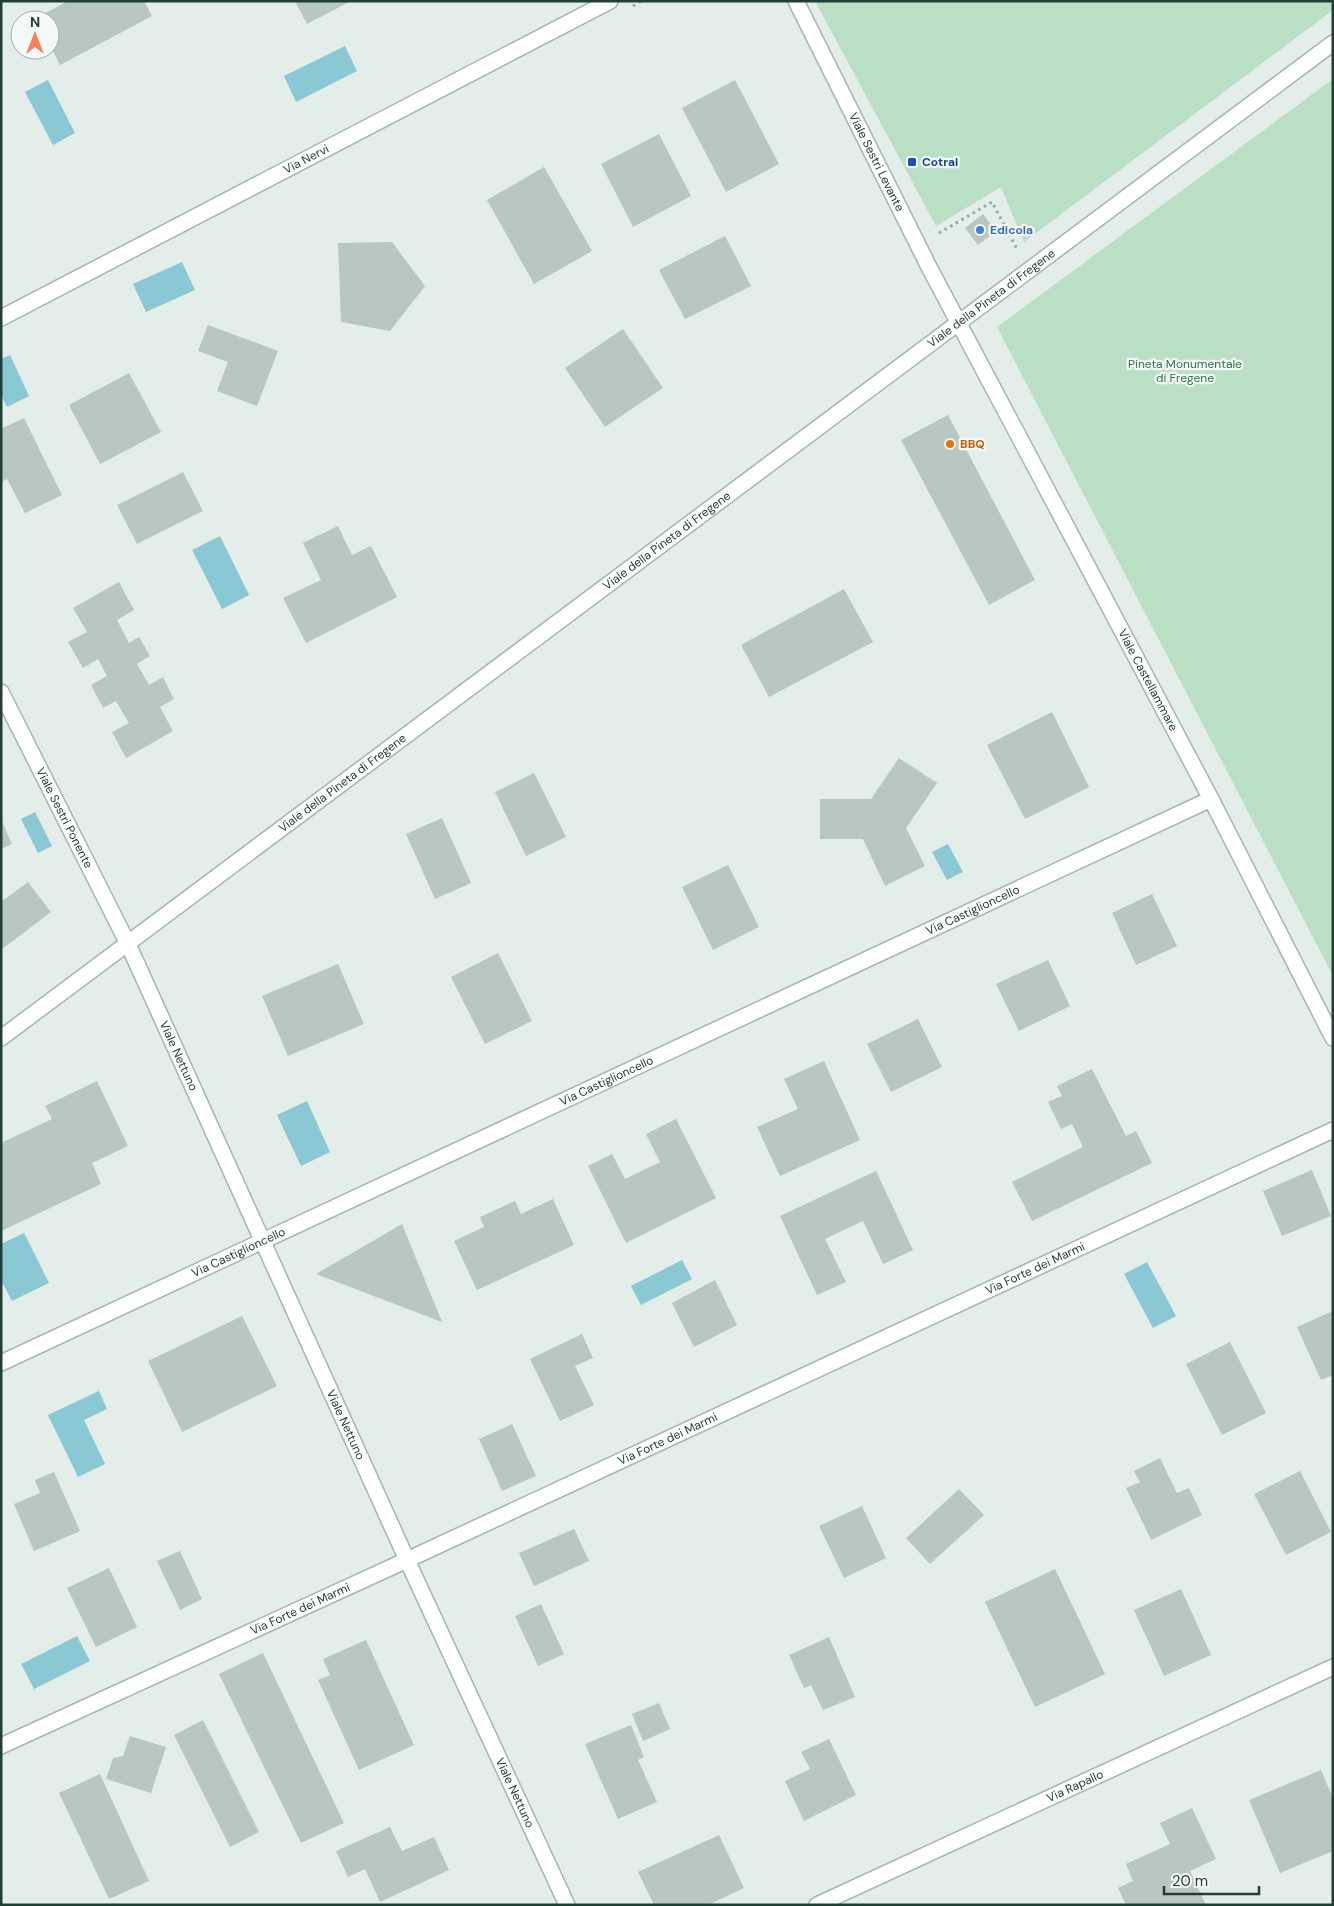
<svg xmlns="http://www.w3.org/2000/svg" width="1334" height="1906" viewBox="0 0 1334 1906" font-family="'DM Sans',sans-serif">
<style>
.green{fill:#bbdfc5}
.water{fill:#8ac8d3}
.building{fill:#b8c8c1}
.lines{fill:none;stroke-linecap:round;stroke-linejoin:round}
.street-casing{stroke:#a5b5b0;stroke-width:18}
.path{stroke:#83b1a3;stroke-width:3;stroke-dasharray:2.5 4;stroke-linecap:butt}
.street{stroke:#fff;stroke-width:15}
.transit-dot{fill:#1a4fb4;stroke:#f4f9f7;stroke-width:2}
.shop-dot{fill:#3f7fe0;stroke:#f4f9f7;stroke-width:2}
.food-dot{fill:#e8710a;stroke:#f4f9f7;stroke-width:2}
.labels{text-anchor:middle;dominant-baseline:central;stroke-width:4.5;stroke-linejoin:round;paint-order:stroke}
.street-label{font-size:12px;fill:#223f37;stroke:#f4f9f7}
.transit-label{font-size:12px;font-weight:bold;fill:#164399;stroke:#f4f9f7;text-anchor:start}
.shop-label{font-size:12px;font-weight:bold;fill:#366cbe;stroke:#f4f9f7;text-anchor:start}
.park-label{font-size:12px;fill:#2b7748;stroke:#f4f9f7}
.food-label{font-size:12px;font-weight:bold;fill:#c56008;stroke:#f4f9f7;text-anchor:start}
</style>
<rect width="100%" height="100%" fill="#e3ede9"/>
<!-- green -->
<path class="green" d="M815 1H1333V10L1024 242 1001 187 936 226Z
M1333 79V976L997 327Z"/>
<!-- water -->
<path class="water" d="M345 46 357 71 296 102 284 76Z
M48 80 75 133 53 145 25 92Z
M182 262 195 290 146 312 133 284Z
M10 355 29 396 7 407 1 395V359Z
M220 536 249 595 222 609 192 550Z
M35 812 52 846 38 853 21 819Z
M948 844 963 872 947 880 932 852Z
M307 1101 330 1152 301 1166 277 1115Z
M24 1233 49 1283 12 1301 1 1280V1244Z
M682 1260 692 1279 641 1305 631 1286Z
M1147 1262 1176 1316 1153 1328 1124 1274Z
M99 1391 107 1409 84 1420 105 1464 78 1477 48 1415Z
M77 1636 90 1661 34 1689 21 1664Z"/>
<!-- building -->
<path class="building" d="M68 1H144L152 16 60 65 50 45V20H37L36 18Z
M295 1H351L307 24Z
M735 80 779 164 726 192 682 108Z
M659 134 691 196 633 227 601 164Z
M544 167 592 251 534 284 487 200Z
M983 214 996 231 978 245 965 228Z
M725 236 751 286 685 319 659 270Z
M392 242 425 286 390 331 341 322 338 243Z
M208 325 278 351 257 406 217 391 228 362 198 351Z
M623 329 663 388 605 427 565 368Z
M129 373 161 432 100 464 69 405Z
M948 415 1035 580 989 605 901 440Z
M24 418 62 495 25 513 7 479 1 482V429Z
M183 472 203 511 137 544 117 505Z
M338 526 352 555 371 546 397 597 306 643 283 598 321 580 303 543Z
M119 582 134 610 117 620 129 643 139 637 150 656 137 664 149 685 163 677 174 699 160 707 173 731 126 758 112 732 129 723 116 701 103 708 91 685 107 676 98 659 83 668 68 642 87 632 73 608Z
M844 589 873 642 769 697 741 645Z
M1052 712 1089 787 1025 819 987 745Z
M899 758 937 783 906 828 925 866 885 886 863 839H820V799H871Z
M534 773 566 837 526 856 495 792Z
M442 818 471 883 435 899 406 834Z
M1 819 12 844 1 849Z
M728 865 759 927 713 950 682 887Z
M28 882 51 912 1 950V902Z
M1152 894 1177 946 1136 965 1112 913Z
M498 953 532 1021 485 1044 451 977Z
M1048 960 1070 1006 1019 1031 996 984Z
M338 964 364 1024 288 1056 262 996Z
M918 1019 942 1067 891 1092 867 1044Z
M824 1061 860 1140 780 1176 757 1127 798 1109 784 1079Z
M1092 1069 1126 1136 1136 1131 1152 1163 1032 1221 1012 1182 1083 1147 1072 1124 1061 1129 1048 1102 1062 1096 1057 1086Z
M97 1081 128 1146 92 1163 101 1184 1 1231V1143L52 1119 45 1106Z
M676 1119 716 1198 626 1243 588 1166 612 1154 625 1179 660 1162 646 1134Z
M1312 1170 1331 1216 1282 1236 1263 1191Z
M876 1171 913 1250 883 1264 863 1221 825 1239 846 1282 817 1295 780 1216Z
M553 1199 574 1245 477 1290 454 1241 484 1227 480 1217 515 1201 521 1214Z
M402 1224 442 1322 316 1274Z
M715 1280 737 1325 694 1347 672 1303Z
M1333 1311V1375L1321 1380 1297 1327Z
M242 1316 277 1386 182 1432 148 1361Z
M582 1334 593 1358 575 1366 594 1405 560 1421 530 1359Z
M1230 1342 1266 1413 1222 1435 1186 1364Z
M512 1424 536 1476 502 1491 479 1439Z
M1160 1458 1177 1493 1189 1488 1202 1515 1151 1540 1126 1488 1140 1482 1134 1471Z
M1300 1471 1331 1532 1286 1555 1254 1494Z
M54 1472 80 1531 34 1551 14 1504 40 1493 35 1480Z
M959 1489 984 1515 930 1564 906 1538Z
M862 1506 886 1558 844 1578 819 1526Z
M574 1529 589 1561 534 1586 519 1553Z
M180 1551 202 1599 180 1610 157 1561Z
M109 1568 137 1627 96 1647 67 1588Z
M1055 1569 1105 1674 1035 1707 985 1602Z
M1181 1589 1211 1655 1164 1676 1134 1610Z
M541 1604 564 1654 538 1666 515 1616Z
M829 1637 855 1697 823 1710 811 1685 804 1688 789 1655Z
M366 1640 414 1745 359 1770 318 1680 330 1675 323 1659Z
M263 1653 344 1823 301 1843 219 1674Z
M659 1703 670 1729 643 1741 632 1714Z
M203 1720 259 1832 230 1847 174 1735Z
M631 1725 644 1757 638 1760 657 1802 618 1819 585 1744Z
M130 1736 166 1747 151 1793 106 1779 113 1758 123 1756Z
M829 1739 856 1795 804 1821 785 1781 810 1769 801 1752Z
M1321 1770 1333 1798V1851L1280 1873 1249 1800Z
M100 1774 149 1881 109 1899 59 1793Z
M1192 1808 1216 1859 1190 1871 1206 1905H1126L1118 1888 1133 1881 1126 1864 1170 1844 1160 1823Z
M390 1827 402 1851 434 1837 449 1870 380 1902 365 1869 348 1877 336 1851Z
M719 1835 744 1888 708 1905H654L638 1872Z"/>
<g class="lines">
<!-- street casing -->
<g class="street-casing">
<g id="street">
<path id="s1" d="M796 1 929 267 1211 799 1333 1038"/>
<path id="s2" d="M1 318 610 1"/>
<path id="s3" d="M1 692 128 944 407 1560 567 1905"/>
<path id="s4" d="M1 1038 1333 43"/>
<path id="s5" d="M1 1363 1211 799"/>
<path id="s6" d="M1 1746 407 1560 1333 1130"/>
<path id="s7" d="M817 1905 1333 1667"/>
</g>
</g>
<!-- path -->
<path class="path" d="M633 6 641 1
M939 233 992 202 1017 249"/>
<!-- street -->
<use href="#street" class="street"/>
</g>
<!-- markers -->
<rect class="transit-dot" x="907" y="157" width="10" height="10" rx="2.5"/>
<circle class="shop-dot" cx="980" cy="230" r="5"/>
<circle class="food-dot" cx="950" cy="444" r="5"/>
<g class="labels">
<!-- street labels -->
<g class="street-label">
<text stroke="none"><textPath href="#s2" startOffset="344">Via Nervi</textPath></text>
<text stroke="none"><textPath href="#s1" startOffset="180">Viale Sestri Levante</textPath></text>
<text stroke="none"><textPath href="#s4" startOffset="1236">Viale della Pineta di Fregene</textPath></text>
<text stroke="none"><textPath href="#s4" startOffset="831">Viale della Pineta di Fregene</textPath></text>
<text stroke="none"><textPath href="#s1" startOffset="765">Viale Castellammare</textPath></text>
<text stroke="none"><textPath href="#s4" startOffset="426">Viale della Pineta di Fregene</textPath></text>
<text stroke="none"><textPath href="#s3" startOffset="141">Viale Sestri Ponente</textPath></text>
<text stroke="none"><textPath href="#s5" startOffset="1072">Via Castiglioncello</textPath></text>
<text stroke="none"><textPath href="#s3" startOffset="405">Viale Nettuno</textPath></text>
<text stroke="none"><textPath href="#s5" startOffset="668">Via Castiglioncello</textPath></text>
<text stroke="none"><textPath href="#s5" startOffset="262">Via Castiglioncello</textPath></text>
<text stroke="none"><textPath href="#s6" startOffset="1139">Via Forte dei Marmi</textPath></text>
<text stroke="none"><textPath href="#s3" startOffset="810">Viale Nettuno</textPath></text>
<text stroke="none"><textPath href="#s6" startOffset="734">Via Forte dei Marmi</textPath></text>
<text stroke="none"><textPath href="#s6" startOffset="329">Via Forte dei Marmi</textPath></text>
<text stroke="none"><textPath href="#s7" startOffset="284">Via Rapallo</textPath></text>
<text stroke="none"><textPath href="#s3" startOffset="1215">Viale Nettuno</textPath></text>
</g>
<!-- transit labels -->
<g class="transit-label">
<text x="922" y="162">Cotral</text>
</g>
<!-- shop labels -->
<g class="shop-label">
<text x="990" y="230">Edicola</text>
</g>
<!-- park labels -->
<g class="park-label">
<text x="1185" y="364">Pineta Monumentale<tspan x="1185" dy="14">di Fregene</tspan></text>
</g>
<!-- food labels -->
<g class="food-label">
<text x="960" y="444">BBQ</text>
</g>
</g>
<!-- border -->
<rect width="1334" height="1906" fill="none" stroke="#223f37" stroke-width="5"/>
<!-- north arrow -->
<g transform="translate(35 35)"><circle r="24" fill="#f4f9f7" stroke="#a0afaa"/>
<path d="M0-4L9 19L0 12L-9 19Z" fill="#f57f59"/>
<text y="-8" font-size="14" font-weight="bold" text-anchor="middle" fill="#223f37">N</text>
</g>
<!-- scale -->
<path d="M1164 1886v8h95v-8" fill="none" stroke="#223f37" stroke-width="2.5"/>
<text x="1172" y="1886" font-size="15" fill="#223f37" stroke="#f4f9f7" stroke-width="4" paint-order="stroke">20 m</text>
</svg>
